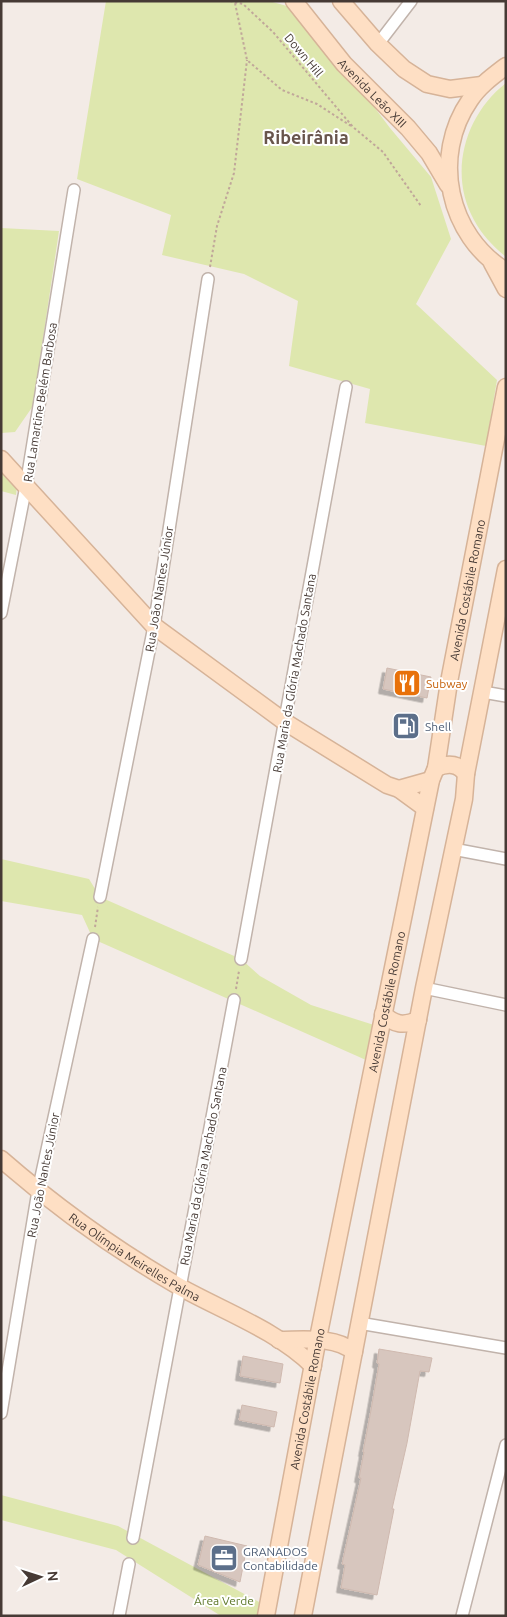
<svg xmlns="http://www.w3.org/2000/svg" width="507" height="1617" viewBox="0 0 507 1617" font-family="Ubuntu,sans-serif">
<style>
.green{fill:#dee7ae}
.building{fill:#d7c6be;stroke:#cfb9af;filter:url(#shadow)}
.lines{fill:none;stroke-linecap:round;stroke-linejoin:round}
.street-casing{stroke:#c1b3ab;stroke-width:14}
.secondary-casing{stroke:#d6b398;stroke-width:19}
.path{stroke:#c0a79a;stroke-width:2;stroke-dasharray:2.5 2.5;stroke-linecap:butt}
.street{stroke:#fff;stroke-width:11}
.secondary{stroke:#fedfc4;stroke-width:16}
.labels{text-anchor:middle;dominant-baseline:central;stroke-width:4;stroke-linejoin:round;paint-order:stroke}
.street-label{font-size:12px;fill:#463a35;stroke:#fff}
.food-label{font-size:12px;fill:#c56008;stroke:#fff;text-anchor:start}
.service-label{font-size:12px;fill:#4e5e75;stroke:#fff;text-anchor:start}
.park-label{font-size:12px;fill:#5d7729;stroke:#fff}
.district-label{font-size:18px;font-weight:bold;fill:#68554c;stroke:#fff}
</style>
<defs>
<filter id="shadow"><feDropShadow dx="-4.5" dy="4.5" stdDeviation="0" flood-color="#0004"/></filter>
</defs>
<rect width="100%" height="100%" fill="#f3ebe6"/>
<!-- green -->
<path class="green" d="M106 1H269L301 10 390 128 431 177 451 239 416 304 497 380 486 446 365 423 370 389 289 366 298 301 244 274 162 255 171 215 77 179Z
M506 83V257C493 246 482 235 474 220 448 173 465 115 506 83Z
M1 228 59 231 33 406 15 432 1 433Z
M1 467 17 486 16 495 1 491Z
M1 859 89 879 100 897 241 959 260 976 311 1005 374 1025 366 1060 93 939 82 915 1 901Z
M1 1495 118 1526 263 1604 260 1616H221L116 1550 1 1520Z"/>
<!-- building -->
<path class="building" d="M387 668 431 677 427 698 383 689Z
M379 1349 432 1358 429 1372 420 1371 407 1443 392 1509H394L377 1595 341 1588 345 1565 342 1564 361 1478H359L364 1452H363L371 1410 379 1364 377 1363Z
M243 1356 283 1364 280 1383 240 1376Z
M242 1405 277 1412 274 1427 239 1420Z
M205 1536 247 1546 240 1582 198 1565Z"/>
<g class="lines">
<!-- street casing -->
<g class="street-casing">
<path id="street" d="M378 44 411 1
M1 613 26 486 74 190
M483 692 506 696
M453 849 506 859
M100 897 154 626 208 279
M241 959 346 387
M424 988 506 1005
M359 1323 506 1348
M1 1413 38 1191 93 939
M133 1538 234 1000
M119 1616 129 1564
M462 1616 506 1445"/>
</g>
<!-- secondary casing -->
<g class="secondary-casing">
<g id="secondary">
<path id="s1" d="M294 1 344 64 408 128 429 153 448 185"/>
<path d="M341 1 378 44 404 69 427 84 450 89 482 85"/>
<path d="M506 66C493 76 479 86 470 100 431 156 448 236 506 271"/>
<path d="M492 263 506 289"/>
<path d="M1 459 154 626 285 722 374 777 387 785 399 789 425 808"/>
<path d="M436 768C448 763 458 763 466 774"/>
<path d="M399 789 431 780"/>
<path d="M383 1014C395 1025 403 1026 418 1020"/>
<path id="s2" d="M1 1159C56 1207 116 1250 180 1287 223 1311 278 1331 313 1366"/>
<path d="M279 1340C304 1340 335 1336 354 1352"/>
<path id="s3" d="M266 1616 316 1348 431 780 436 768 449 682 506 387"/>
<path d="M303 1616 424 988 464 799 466 774 506 569"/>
</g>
</g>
<!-- path -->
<path class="path" d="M230 1 243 4 273 32 353 127 383 152 421 206
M235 3 247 60 282 90 317 104 351 126
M210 267 217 226 234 173 247 60
M95 927 98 907
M236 989 239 971"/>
<!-- street -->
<use href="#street" class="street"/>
<!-- secondary -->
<use href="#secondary" class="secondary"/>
</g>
<!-- icons -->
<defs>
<g id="restaurant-square" transform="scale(1.4375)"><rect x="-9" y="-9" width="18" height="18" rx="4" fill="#e8710a" stroke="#fff"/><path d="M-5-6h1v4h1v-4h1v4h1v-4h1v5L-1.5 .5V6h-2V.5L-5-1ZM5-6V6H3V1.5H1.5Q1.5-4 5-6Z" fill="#fff"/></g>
<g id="fuel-square" transform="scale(1.4375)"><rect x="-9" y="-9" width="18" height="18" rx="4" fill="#5c6f8a" stroke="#fff"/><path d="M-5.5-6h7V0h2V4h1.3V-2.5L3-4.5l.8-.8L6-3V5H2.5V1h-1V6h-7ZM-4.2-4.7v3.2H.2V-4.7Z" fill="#fff"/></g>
<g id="office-square" transform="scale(1.4375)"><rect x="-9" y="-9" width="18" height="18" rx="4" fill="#5c6f8a" stroke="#fff"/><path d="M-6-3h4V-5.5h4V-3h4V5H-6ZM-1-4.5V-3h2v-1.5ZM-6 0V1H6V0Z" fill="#fff"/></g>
</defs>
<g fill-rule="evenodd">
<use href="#restaurant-square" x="407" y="683"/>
<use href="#fuel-square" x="406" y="726"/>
<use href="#office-square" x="224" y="1558"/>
</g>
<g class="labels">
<!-- street labels -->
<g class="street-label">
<text transform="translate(304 55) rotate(50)">Down Hill</text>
<text stroke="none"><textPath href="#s1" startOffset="121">Avenida Leão XIII</textPath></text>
<text transform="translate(40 402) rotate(-81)">Rua Lamartine Belém Barbosa</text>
<text transform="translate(159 589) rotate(-81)">Rua João Nantes Júnior</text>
<text stroke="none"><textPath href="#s3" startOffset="1046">Avenida Costábile Romano</textPath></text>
<text transform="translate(294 673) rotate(-80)">Rua Maria da Glória Machado Santana</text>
<text stroke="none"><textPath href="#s3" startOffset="626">Avenida Costábile Romano</textPath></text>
<text transform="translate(203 1166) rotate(-79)">Rua Maria da Glória Machado Santana</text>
<text transform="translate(43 1175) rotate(-79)">Rua João Nantes Júnior</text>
<text stroke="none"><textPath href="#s2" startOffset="166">Rua Olímpia Meirelles Palma</textPath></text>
<text stroke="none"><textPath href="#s3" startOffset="221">Avenida Costábile Romano</textPath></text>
</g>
<!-- food labels -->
<g class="food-label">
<text x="426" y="683">Subway</text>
</g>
<!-- service labels -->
<g class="service-label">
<text x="425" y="726">Shell</text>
<text x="243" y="1551">GRANADOS<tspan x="243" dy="14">Contabilidade</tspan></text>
</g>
<!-- park labels -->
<g class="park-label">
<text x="224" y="1600">Área Verde</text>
</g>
<!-- district labels -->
<g class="district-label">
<text x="306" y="137">Ribeirânia</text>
</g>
</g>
<!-- border -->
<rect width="507" height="1617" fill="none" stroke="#463a35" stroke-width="5"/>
<!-- north arrow -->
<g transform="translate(40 1577) rotate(86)" stroke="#ffffff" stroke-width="4" paint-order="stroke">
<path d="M0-4L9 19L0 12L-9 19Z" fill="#463a35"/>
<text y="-8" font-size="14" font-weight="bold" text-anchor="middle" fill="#463a35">N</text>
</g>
</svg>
